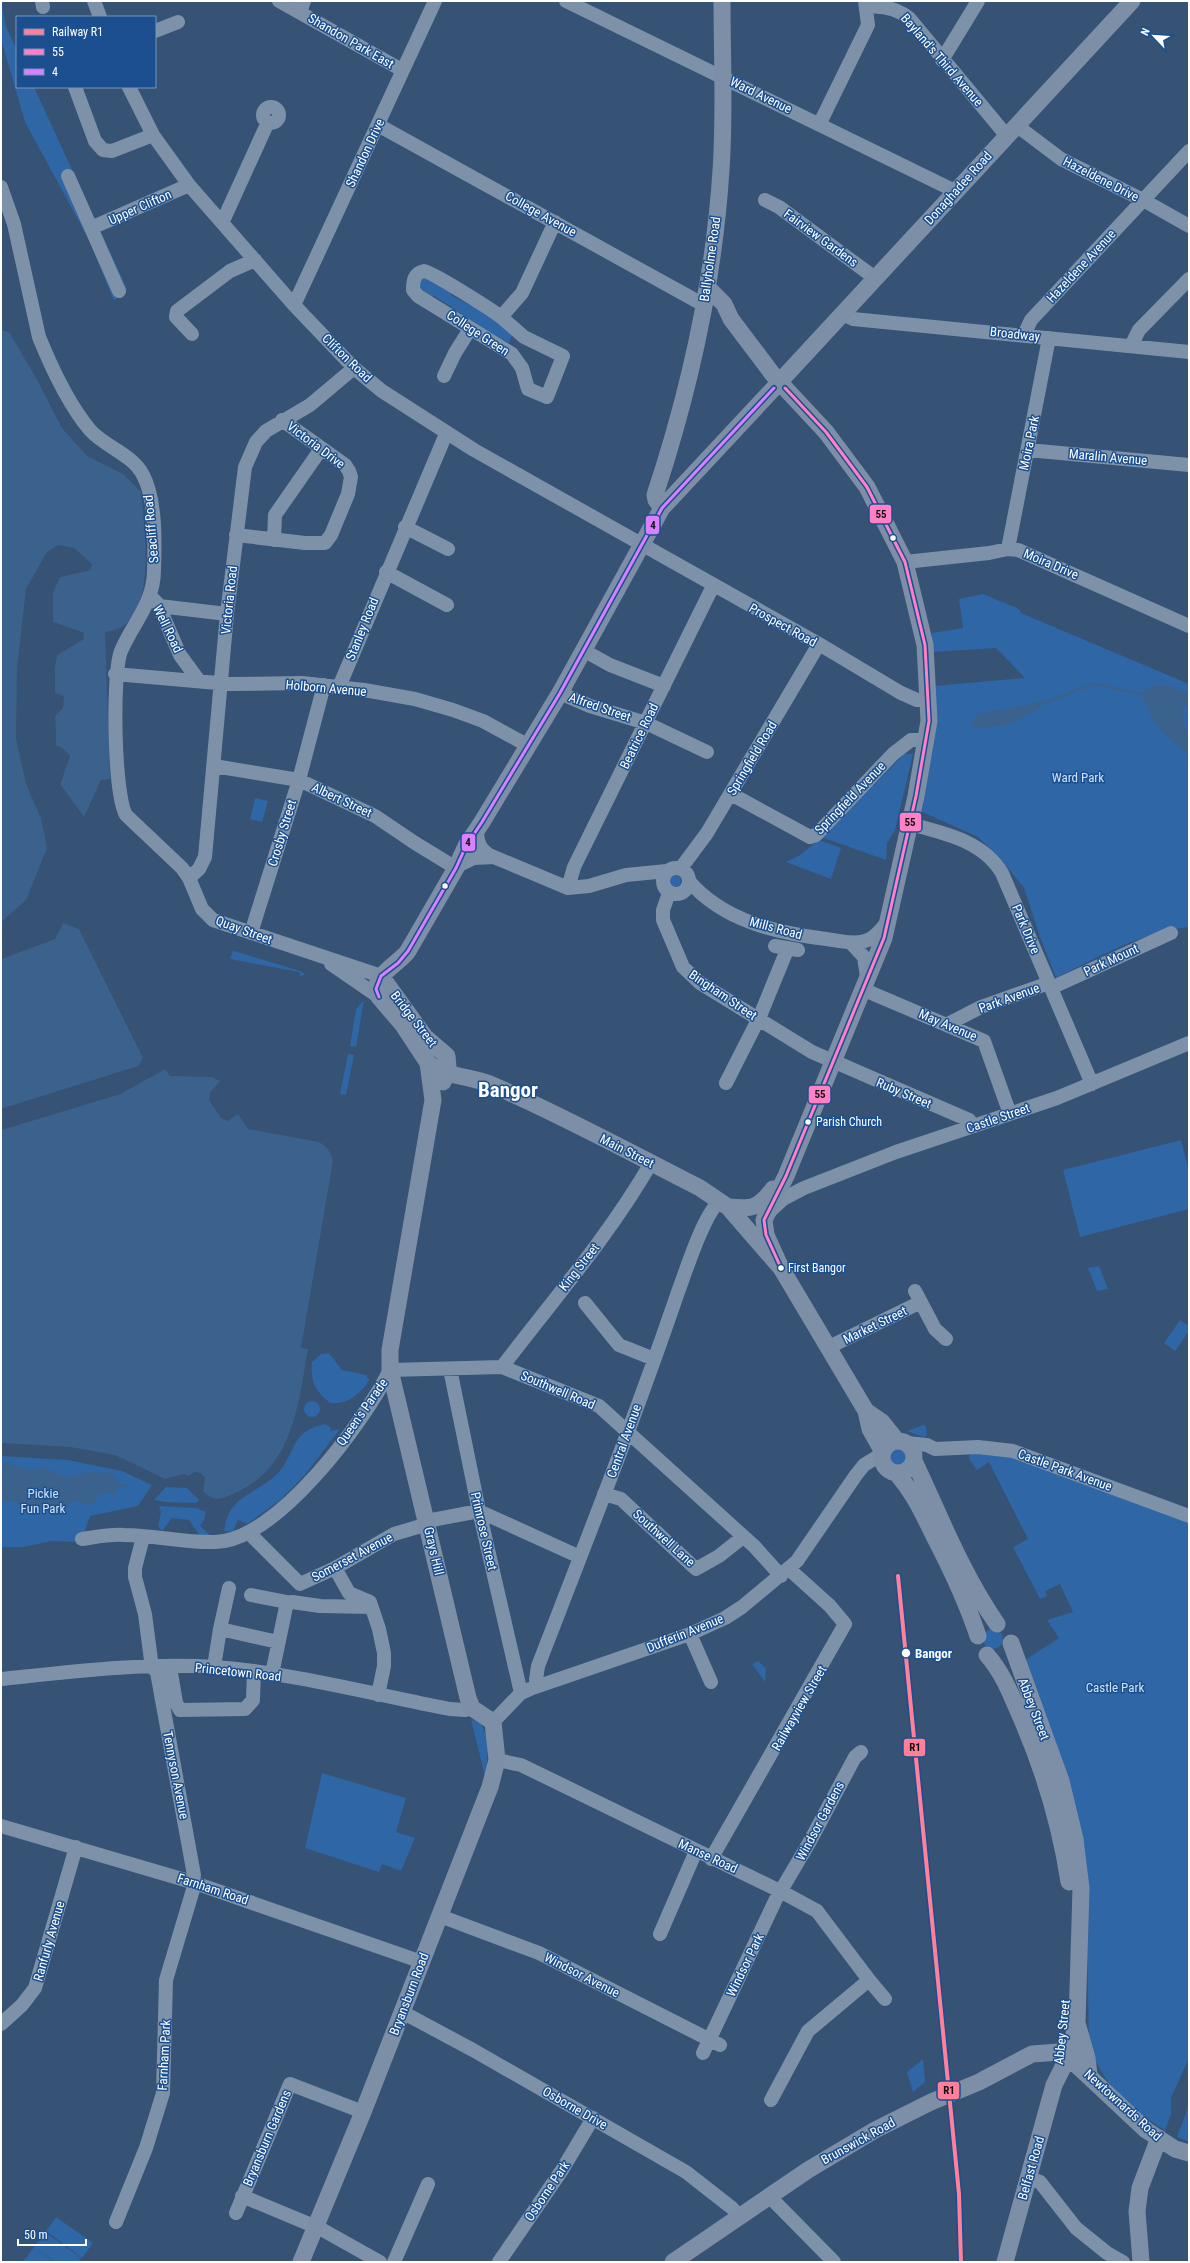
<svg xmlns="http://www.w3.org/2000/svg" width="1190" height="2263" viewBox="0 0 1190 2263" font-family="'Roboto Condensed',sans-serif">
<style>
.green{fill:#2f66a5}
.water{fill:#3b618d}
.pier{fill:#365274}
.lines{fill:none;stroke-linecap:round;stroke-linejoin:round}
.stream{stroke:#3b618d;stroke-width:2.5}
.minor{stroke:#7d92a8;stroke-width:14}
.major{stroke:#7d8ea7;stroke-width:17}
.bus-1-casing{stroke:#1b4f8f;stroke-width:6}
.bus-2-casing{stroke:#1b4f8f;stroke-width:6}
.bus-1{stroke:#ff80c5;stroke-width:3}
.bus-2{stroke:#d880ff;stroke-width:3}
.rail-1-casing{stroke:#1b4f8f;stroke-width:7}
.rail-1{stroke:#ff8098;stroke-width:4}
.bus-dot{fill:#fff;stroke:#1b4f8f;stroke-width:1.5}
.labels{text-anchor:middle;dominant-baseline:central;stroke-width:3;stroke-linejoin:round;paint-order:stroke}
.bus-label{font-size:12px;fill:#fff;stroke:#1b4f8f;text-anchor:start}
.street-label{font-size:13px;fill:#fff;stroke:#1b4f8f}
.park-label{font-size:13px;fill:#cfe3fa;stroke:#1b4f8f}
.stop-label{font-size:13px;font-weight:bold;fill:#fff;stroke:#1b4f8f;text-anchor:start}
.town-label{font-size:21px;font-weight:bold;fill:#fff;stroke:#1b4f8f}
.line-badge{stroke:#1b4f8f;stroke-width:1.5}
.pale-badge-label{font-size:11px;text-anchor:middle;font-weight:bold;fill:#111}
</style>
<rect width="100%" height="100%" fill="#365274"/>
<!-- green -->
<path class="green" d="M1 1 6 27 17 50V87H34L127 289 114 301 89 240 25 122 1 39Z
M422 277 451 292 452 296 476 308 513 333 509 343 462 317V314L434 296 430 297 422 293 417 284Z
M983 594 1019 609 1021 613 1189 684V927C1142 932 1098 957 1056 978L1039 934 1024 888 1000 858 978 837 918 810 934 686 1025 678 996 648 932 652V633L963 628 959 599Z
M904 754H913L895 830 887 843 886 860 821 837 870 785 873 786Z
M255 798 268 801 262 822 250 819Z
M819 840 841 848 831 879 786 862 800 855Z
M669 881a6 6 0 1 1 12 0a6 6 0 1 1-12 0Z
M233 951H234L300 971 305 974 301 977 299 972 230 959Z
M364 1000 356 1047 350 1046 356 1009Z
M348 1054 354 1055 346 1095 340 1094Z
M1181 1140 1189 1171V1209L1080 1237 1063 1170Z
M1099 1266 1108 1289 1097 1291 1088 1268Z
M1180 1320 1189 1326V1331L1175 1351 1164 1343Z
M329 1353 342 1370 366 1375 369 1380C361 1394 347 1405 330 1403 315 1391 310 1381 312 1362L321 1354Z
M304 1409a8 8 0 1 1 16 0a8 8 0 1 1-16 0Z
M325 1424 331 1428 330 1431 340 1429 305 1475 279 1501 247 1524 238 1520 233 1532 224 1531C225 1526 226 1519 229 1513 237 1496 263 1488 276 1475 296 1456 289 1431 325 1424Z
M923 1425 926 1426 927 1435 924 1437 907 1431Z
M890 1457a8 8 0 1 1 16 0a8 8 0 1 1-16 0Z
M970 1452 1014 1455 1189 1522V2058L1171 2098V2115L1165 2130C1130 2111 1099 2081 1089 2042L1087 1940 1025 1660 1059 1638 1047 1620 1073 1612 1060 1584 1045 1591 1047 1596 1040 1599 1013 1547 1028 1539 989 1462 977 1470 969 1459Z
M1 1456 68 1460 122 1471 152 1485 138 1506 90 1516 82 1539 78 1542 52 1541 23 1547H1Z
M166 1487 187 1488 199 1500 196 1503 165 1502 154 1500Z
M159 1506 196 1508 206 1512 204 1520 200 1526 210 1535 224 1536 201 1537 189 1520 172 1518 162 1531 158 1526 161 1512Z
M983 1639a10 10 0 1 1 20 0a10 10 0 1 1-20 0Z
M758 1661 766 1668 765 1682 752 1664Z
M471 1719 481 1724 488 1739 486 1780Z
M322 1773 406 1798 396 1832 415 1838 401 1871 382 1864 379 1872 305 1848Z
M923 2059 925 2082 913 2092 907 2072Z
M1189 2104V2142L1177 2137Z
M56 2217 93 2243 82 2258 46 2231Z
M45 2232 81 2258 79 2262H55L34 2247Z
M34 2247 54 2262H23Z"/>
<!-- water -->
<path class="water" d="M1 330 9 332 36 378 62 428 87 456 123 474 141 492C144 526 157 608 120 628 116 630 110 631 105 632L110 779 101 780 84 818 60 784 70 756 62 748 56 746 55 716 63 708 64 696 55 693V666L57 655 84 639V633L53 622V592L60 577 90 570 92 564 74 548 58 545 47 552 26 589 17 669 16 739 26 784 41 818 47 848 26 900 1 922Z
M1151 686H1171L1189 694V709L1184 706 1182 709C1184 726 1189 738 1189 755 1161 733 1155 727 1141 694Z
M1038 701 1042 706 1010 724 974 729 972 723 979 713C996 710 1025 708 1038 701Z
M63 923 79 929 143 1058 139 1066 1 1109V959L55 939Z
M165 1069 170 1076 212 1077 220 1081 210 1093 209 1100 221 1118 228 1121 238 1114 248 1129 319 1142C327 1147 331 1151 333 1161L301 1348 308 1349C298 1404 294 1467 235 1493 222 1499 214 1503 203 1491L205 1478 201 1473 195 1472 188 1476 183 1474 165 1479 115 1455 70 1447 1 1443V1130L120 1094Z
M8 1462 28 1470 44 1468 67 1478 89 1472 109 1473 116 1477 119 1484H126V1487H119L114 1496C108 1491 101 1492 96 1498V1502L86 1505C80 1500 75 1500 68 1503L66 1509 55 1511 51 1506H43L36 1510V1513H26L16 1501 6 1502 2 1499 1 1464Z"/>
<!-- pier -->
<path class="pier" d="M84 560 92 564 90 570 60 577 53 592V622L84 633V638L57 655 55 666V695L53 693V666L56 654 82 637V634L51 624V592L59 575 88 568 89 565Z
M55 713 56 746 62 748 70 756 60 784 84 817 101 780 102 782 84 820 58 784 68 757 61 750 54 747 53 716Z
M62 921 80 927 79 929 63 923 55 939 1 959V957L54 938Z
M143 1058 145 1059 139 1067 1 1111V1109L139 1066Z
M163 1068 165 1069 120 1094 1 1130V1128L120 1092Z"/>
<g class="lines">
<!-- stream -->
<path class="stream" d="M1040 704 1094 684 1141 694"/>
<!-- minor -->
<path class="minor" d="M42 1 43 7
M94 1 100 17
M279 1 402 70
M566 1 955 191
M866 7C883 5 896 8 909 18L1006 135
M300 12 304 1
M155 31 178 22
M942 60 978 1
M75 87 95 141 103 150 112 151 153 135
M129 87 153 135 189 185 294 305 354 368 382 391 474 450 819 644 901 693 917 700H926
M263 115a8 8 0 1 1 16 0a8 8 0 1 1-16 0Z
M820 123 868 25 865 1
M378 125 704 305
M1016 125 1061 159 1143 200 1189 226
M68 176 119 291
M1 187 14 224 39 337C52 369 68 404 90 430 105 447 132 454 143 475 156 499 155 543 154 570 154 603 133 623 121 651 112 674 114 794 126 815L182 868 189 878 202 909 213 920 381 976
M765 200 779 207 875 278
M223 221 268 122
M91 228 189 185
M294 305 435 1
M842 314 853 319 1189 352
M501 317C492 310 429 270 424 271 414 273 413 281 413 290L418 296 512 354 522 368 528 389 547 397 563 356 524 337 501 317 522 293 555 222
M192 334 176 317 177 311 230 271 255 260
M1024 335 1031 320 1189 151
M1131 346 1139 330 1189 279
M444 376 455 353 470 329
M1028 450 1189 465
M405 527 448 549
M236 535 305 543H325L331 535 348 494 351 477 349 471 345 465 282 420
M274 540 275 515 321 449
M1008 549 1049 338
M905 562 989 553 1008 549 1018 550 1189 626
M386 572 447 605
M150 596 158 604 180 655 199 681
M159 606 227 614
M583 650 610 665 664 686
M115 674 229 684 302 683 364 690 415 699 453 710 483 721 527 745
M339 687 446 434
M560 693 590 706 646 723 707 752
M214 766 299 780 375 816 415 843 456 868
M731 794 810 837 816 835 893 754 911 740H927
M910 824C944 833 983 841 1002 873L1092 1084
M477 829C477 841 479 848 489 855L568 888 589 886 626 875 667 871
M457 866 474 858 494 857
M663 881a13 13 0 1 1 26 0a13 13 0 1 1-26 0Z
M681 868 707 833 819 644
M189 878 199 869 205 857 227 614 245 467 256 442 266 431 310 405 354 368
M689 881C723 921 777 933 826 939 840 941 855 945 868 940 877 936 882 928 888 921
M568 888 574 867 713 586
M669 893 663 910V920L683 967 700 983 812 1052 969 1120 974 1126
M251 933 299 780 324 685
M851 943 864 957 867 977
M775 946 798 950
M331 964 379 997
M1051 988 1171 933
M862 989 984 1041 1010 1114
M948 1024 981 1007 1049 983
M726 1083 760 1016 787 950
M770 1211 783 1199 804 1188 896 1152 1057 1098 1189 1043
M915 1291 935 1329 946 1339
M585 1303 619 1345 654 1359
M829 1347 921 1302
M502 1367C553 1300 609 1236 651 1163
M450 1369 478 1506 521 1693
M906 1443 927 1445 935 1449 978 1447 1013 1451 1189 1516
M604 1494 621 1499 696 1569 719 1556 743 1537
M249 1533 300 1584 335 1568 394 1534 421 1526 432 1520 479 1511 580 1557
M143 1537 135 1568V1577L145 1614 152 1668
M82 1539C96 1537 110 1534 124 1535 154 1535 184 1543 215 1542 277 1541 364 1422 390 1370L502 1367 599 1406 754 1546 781 1576
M335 1568 349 1593 370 1602 379 1629 384 1653V1666L378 1695
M251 1595 287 1602 272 1674
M292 1602 320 1606 372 1607
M220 1629 229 1588
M690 1634 711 1682
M156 1667 194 1875 192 1882
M170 1667 176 1703 180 1710 245 1709 253 1700 254 1671
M214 1667 220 1629 278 1642
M1 1679C68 1672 148 1662 215 1667 294 1673 372 1694 450 1709L465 1710 472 1708
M538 1685 536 1680 538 1666C586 1542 635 1418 678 1292 685 1274 705 1209 721 1201
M493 1722 521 1693 530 1689 690 1634 725 1618 742 1607 797 1561 856 1475 864 1465 882 1454
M497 1760 521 1765 782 1892 817 1911 869 1980 885 1999
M1 1826 192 1882 422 1962
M711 1859 845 1624 830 1606 789 1569
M440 1916 539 1953 720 2045
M660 1934 696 1851
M402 2012 473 2050 686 2172 732 2208 739 2216
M1 2024 22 2005 35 1988 76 1847
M703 2053 776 1899 809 1843 855 1757 861 1752
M771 2100 808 2031 869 1980
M1028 2178 1040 2182 1076 2228 1107 2253 1123 2262
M242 2196 321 2229 380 2262
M769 2196 834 2262
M236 2213 290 2084 363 2112
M116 2222 146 2148 163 2093 166 1980 195 1883
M394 2262 428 2184
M499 2262 562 2170 593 2118"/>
<!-- major -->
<path class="major" d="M707 287 724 304 731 319 774 376
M785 376 1132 1
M662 508 656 500 655 495C690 389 714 281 721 170 725 114 722 57 722 1
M381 976 425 1037 447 1056 448 1067 443 1082
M428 1063C445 1077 470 1076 490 1084 562 1115 631 1153 700 1188L728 1207 781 1268 866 1411 870 1429 883 1452
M728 1207C752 1209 758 1209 773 1189
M781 1268 766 1235 764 1220 786 1176 884 938 916 796 929 721 925 645 905 562 867 487 826 432 785 388
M866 1411 882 1422 897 1441
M882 1457a16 16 0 1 1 32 0a16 16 0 1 1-32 0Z
M914 1461C940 1516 962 1574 997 1624
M897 1474C914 1493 924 1516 936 1540 952 1571 967 1603 978 1636
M987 1655C1002 1672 1010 1692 1019 1713 1043 1767 1060 1823 1069 1882
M1077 2023 1087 2058 1089 2075
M301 2262 363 2112 490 1787 497 1760 493 1722 472 1708 468 1698 390 1370V1350L433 1100 428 1063 403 1025 379 997C368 977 398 965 408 951L456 868 466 846 482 822 560 693 662 508 774 388
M673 2262 808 2170 875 2130 931 2102 979 2082 1032 2054 1059 2052 1068 2057 1146 2130 1175 2149 1189 2153
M1005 2262 1054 2085 1068 2057 1077 2023 1081 1888 1075 1839 1061 1781 1011 1643
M1141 2262 1137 2211 1140 2188 1159 2138"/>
<!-- bus-1 casing -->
<g class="bus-1-casing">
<path id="bus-1" d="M781 1268 766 1235 764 1220 786 1176 884 938 916 796 929 721 925 645 905 562 867 487 826 432 785 388"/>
</g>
<!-- bus-2 casing -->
<g class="bus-2-casing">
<path id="bus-2" d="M379 997 376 989 381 976 398 963 408 951 456 868 466 846 482 822 560 693 662 508 774 388"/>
</g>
<!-- bus-1 -->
<use href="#bus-1" class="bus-1"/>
<!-- bus-2 -->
<use href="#bus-2" class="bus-2"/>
<!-- rail-1 casing -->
<g class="rail-1-casing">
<path id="rail-1" d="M898 1576 959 2194 961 2262"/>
</g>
<!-- rail-1 -->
<use href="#rail-1" class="rail-1"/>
</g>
<!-- markers -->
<g class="bus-dot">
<circle cx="893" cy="538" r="3.5"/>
<circle cx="445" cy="886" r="3.5"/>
<circle cx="808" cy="1122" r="3.5"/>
<circle cx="781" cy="1268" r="3.5"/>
<circle cx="906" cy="1653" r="5"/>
</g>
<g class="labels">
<!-- bus labels -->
<g class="bus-label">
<text x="816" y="1122">Parish Church</text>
<text x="788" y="1268">First Bangor</text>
</g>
<!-- street labels -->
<g class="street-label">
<text transform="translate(351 41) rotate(30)">Shandon Park East</text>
<text transform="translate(942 60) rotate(49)">Bayland's Third Avenue</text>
<text transform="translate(761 95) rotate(26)">Ward Avenue</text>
<text transform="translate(365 153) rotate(-65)">Shandon Drive</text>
<text transform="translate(1101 179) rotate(27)">Hazeldene Drive</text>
<text transform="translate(958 188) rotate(-48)">Donaghadee Road</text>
<text transform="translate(140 207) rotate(-24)">Upper Clifton</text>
<text transform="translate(541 214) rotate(29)">College Avenue</text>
<text transform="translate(821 238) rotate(36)">Fairview Gardens</text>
<text transform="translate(710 259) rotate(-82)">Ballyholme Road</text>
<text transform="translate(1081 266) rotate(-47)">Hazeldene Avenue</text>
<text transform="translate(478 333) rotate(33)">College Green</text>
<text transform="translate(1015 334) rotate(6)">Broadway</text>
<text transform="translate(347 358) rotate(44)">Clifton Road</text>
<text transform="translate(1029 443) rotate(-78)">Moira Park</text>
<text transform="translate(316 445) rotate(37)">Victoria Drive</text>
<text transform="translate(1108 457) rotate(5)">Maralin Avenue</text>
<text transform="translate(151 529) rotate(-95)">Seacliff Road</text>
<text transform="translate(1051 564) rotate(23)">Moira Drive</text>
<text transform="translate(229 600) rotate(-84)">Victoria Road</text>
<text transform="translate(783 625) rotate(29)">Prospect Road</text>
<text transform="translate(168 629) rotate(64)">Well Road</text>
<text transform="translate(362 629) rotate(-68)">Stanley Road</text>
<text transform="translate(326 688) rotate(5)">Holborn Avenue</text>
<text transform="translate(600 707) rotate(19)">Alfred Street</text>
<text transform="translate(639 736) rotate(-64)">Beatrice Road</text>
<text transform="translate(752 758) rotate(-59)">Springfield Road</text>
<text transform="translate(850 798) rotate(-46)">Springfield Avenue</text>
<text transform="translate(342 800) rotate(25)">Albert Street</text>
<text transform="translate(282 833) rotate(-73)">Crosby Street</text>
<text transform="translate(776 928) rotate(15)">Mills Road</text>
<text transform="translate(1026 929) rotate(67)">Park Drive</text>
<text transform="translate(244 930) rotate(20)">Quay Street</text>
<text transform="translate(1111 960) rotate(-25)">Park Mount</text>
<text transform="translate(723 995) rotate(34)">Bingham Street</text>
<text transform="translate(1009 998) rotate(-20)">Park Avenue</text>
<text transform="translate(414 1019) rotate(52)">Bridge Street</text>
<text transform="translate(948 1025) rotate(23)">May Avenue</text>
<text transform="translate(904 1093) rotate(23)">Ruby Street</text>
<text transform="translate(998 1118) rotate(-19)">Castle Street</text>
<text transform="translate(627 1151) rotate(27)">Main Street</text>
<text transform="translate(579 1267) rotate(-52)">King Street</text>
<text transform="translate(875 1325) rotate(-26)">Market Street</text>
<text transform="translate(558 1390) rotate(23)">Southwell Road</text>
<text transform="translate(362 1412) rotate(-55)">Queen's Parade</text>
<text transform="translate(624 1441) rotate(-70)">Central Avenue</text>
<text transform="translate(1065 1470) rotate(20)">Castle Park Avenue</text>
<text transform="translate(484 1531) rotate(77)">Primrose Street</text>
<text transform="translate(664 1538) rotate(42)">Southwell Lane</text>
<text transform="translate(434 1551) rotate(77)">Grays Hill</text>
<text transform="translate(352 1557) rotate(-28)">Somerset Avenue</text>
<text transform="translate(685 1633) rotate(-22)">Dufferin Avenue</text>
<text transform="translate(238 1672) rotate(6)">Princetown Road</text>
<text transform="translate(799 1708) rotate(-60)">Railwayview Street</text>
<text transform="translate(1034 1709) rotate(69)">Abbey Street</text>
<text transform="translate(176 1775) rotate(79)">Tennyson Avenue</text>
<text transform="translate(820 1821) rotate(-62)">Windsor Gardens</text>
<text transform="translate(708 1856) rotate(25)">Manse Road</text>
<text transform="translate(213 1889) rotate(18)">Farnham Road</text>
<text transform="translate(49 1941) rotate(-74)">Ranfurly Avenue</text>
<text transform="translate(745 1965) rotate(-64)">Windsor Park</text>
<text transform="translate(582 1975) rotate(27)">Windsor Avenue</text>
<text transform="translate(409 1994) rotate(-69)">Bryansburn Road</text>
<text transform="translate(1062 2032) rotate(-84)">Abbey Street</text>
<text transform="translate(164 2055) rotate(-87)">Farnham Park</text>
<text transform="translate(1123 2105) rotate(42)">Newtownards Road</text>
<text transform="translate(575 2108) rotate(30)">Osborne Drive</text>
<text transform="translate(267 2138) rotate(-67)">Bryansburn Gardens</text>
<text transform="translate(858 2141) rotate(-29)">Brunswick Road</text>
<text transform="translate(1031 2168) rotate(-74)">Belfast Road</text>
<text transform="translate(547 2191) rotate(-56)">Osborne Park</text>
</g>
<!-- park labels -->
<g class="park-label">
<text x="1078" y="777">Ward Park</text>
<text x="43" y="1493">Pickie<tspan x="43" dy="15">Fun Park</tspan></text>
<text x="1115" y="1687">Castle Park</text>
</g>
<!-- stop labels -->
<g class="stop-label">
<text x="915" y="1653">Bangor</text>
</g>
<!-- town labels -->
<g class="town-label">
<text x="508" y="1090">Bangor</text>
</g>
</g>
<g class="line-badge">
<rect x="869" y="504" width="23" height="20" rx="4" fill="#ff80c5"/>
<rect x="645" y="515" width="15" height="20" rx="4" fill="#d880ff"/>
<rect x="899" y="812" width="23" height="20" rx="4" fill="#ff80c5"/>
<rect x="461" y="833" width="15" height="19" rx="4" fill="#d880ff"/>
<rect x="808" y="1085" width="23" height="19" rx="4" fill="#ff80c5"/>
<rect x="903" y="1738" width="23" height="19" rx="4" fill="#ff8098"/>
<rect x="937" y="2081" width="23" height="19" rx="4" fill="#ff8098"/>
</g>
<g class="pale-badge-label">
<text x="881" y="518">55</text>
<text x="653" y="529">4</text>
<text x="910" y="826">55</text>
<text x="468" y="846">4</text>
<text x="820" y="1098">55</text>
<text x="915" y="1751">R1</text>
<text x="949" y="2094">R1</text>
</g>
<!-- border -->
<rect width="1190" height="2263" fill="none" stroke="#ffffff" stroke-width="4"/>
<!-- legend -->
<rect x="16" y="16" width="140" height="72" fill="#1b4f8f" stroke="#7695bc"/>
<rect x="24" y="29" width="20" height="6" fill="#ff8098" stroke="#7695bc"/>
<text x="52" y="36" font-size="12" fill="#ffffff">Railway R1</text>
<rect x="24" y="49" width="20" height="6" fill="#ff80c5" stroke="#7695bc"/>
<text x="52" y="56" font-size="12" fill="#ffffff">55</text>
<rect x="24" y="69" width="20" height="6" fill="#d880ff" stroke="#7695bc"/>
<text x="52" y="76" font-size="12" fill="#ffffff">4</text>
<!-- north arrow -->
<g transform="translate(1154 36) rotate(295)" stroke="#1b4f8f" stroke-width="3" paint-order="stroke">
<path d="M0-3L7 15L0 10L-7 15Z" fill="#ffffff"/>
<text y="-6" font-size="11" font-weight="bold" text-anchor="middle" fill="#ffffff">N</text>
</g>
<!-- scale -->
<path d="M18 2239v6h68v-6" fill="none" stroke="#ffffff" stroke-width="2"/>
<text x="24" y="2239" font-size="12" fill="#ffffff" stroke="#1b4f8f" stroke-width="3" paint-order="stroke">50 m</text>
</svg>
